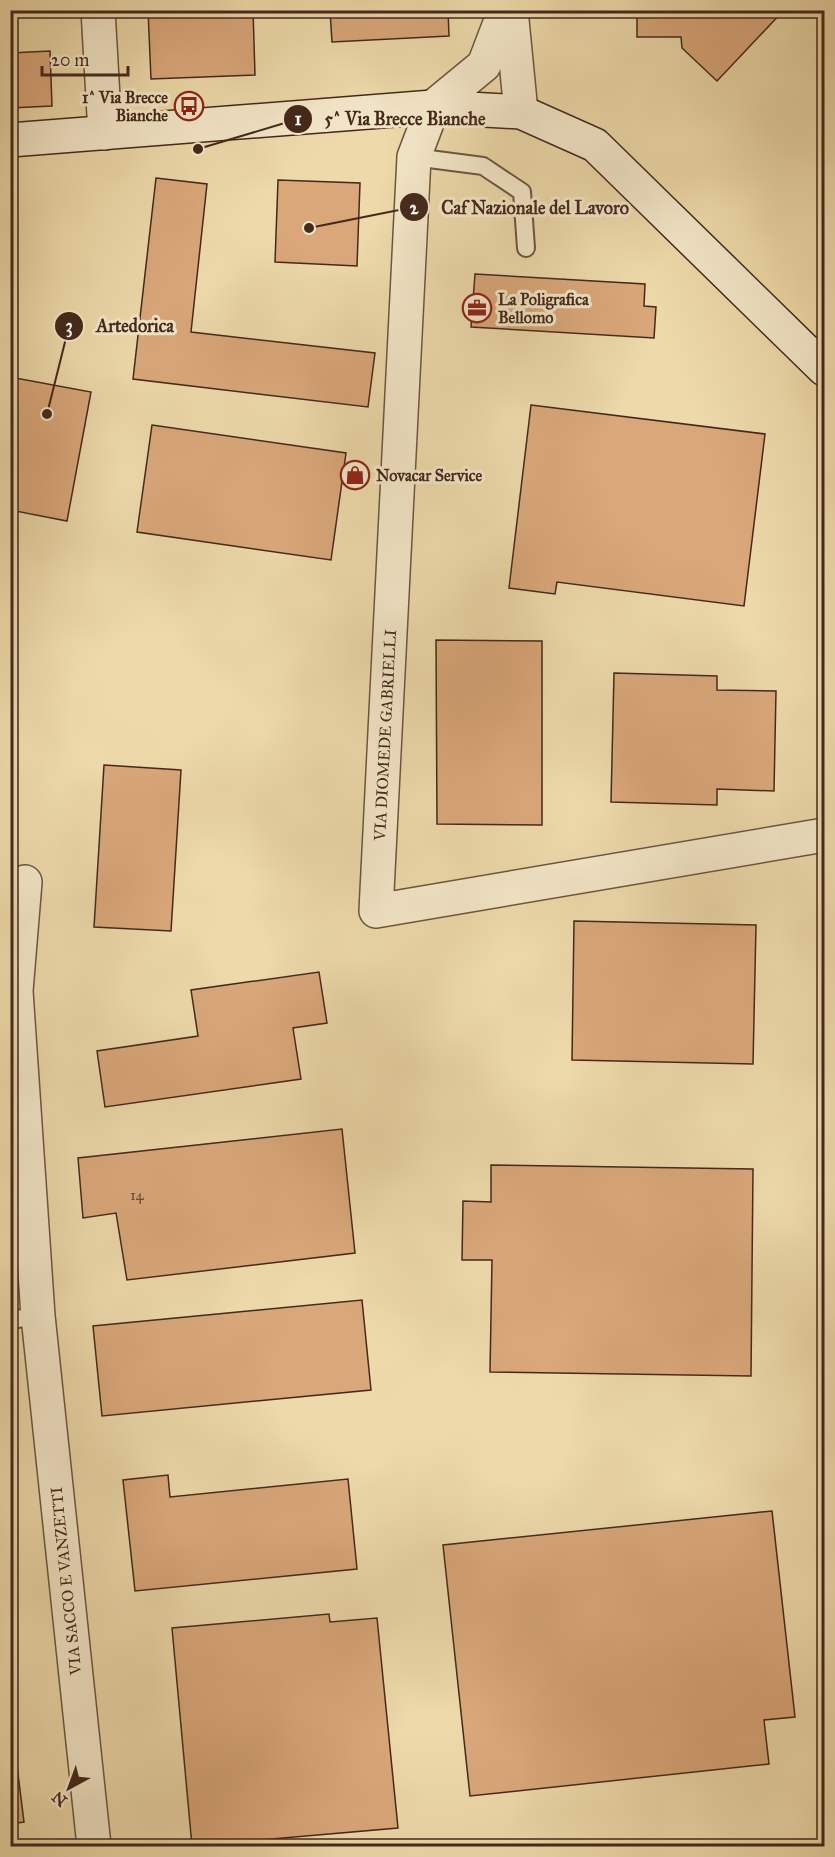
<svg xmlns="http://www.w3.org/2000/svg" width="835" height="1857" viewBox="0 0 835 1857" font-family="'IM FELL Great Primer',serif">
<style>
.building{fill:#d9a77a;stroke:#44291c;stroke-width:1.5}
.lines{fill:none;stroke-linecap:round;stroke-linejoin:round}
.lane-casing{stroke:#6e5540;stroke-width:20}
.street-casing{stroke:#6e5540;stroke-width:36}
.secondary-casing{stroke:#44291c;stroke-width:36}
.lane{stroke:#f3e6c8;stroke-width:16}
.street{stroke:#f3e6c8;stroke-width:33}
.secondary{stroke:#f3e6c8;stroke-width:33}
.labels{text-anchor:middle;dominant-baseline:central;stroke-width:6;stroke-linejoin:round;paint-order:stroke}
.number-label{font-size:14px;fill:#694834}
.poi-label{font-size:16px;font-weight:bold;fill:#44291c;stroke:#f3e6c8;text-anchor:start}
.street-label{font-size:16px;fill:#44291c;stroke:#f3e6c8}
.leader{fill:none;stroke:#44291c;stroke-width:2}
.callout-dot{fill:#44291c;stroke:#f3e6c8;stroke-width:2}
.mark-label{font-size:18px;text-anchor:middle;font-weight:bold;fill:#fff}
.callout-label{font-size:18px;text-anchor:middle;font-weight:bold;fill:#44291c;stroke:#f3e6c8;stroke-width:6;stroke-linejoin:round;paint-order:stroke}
</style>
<rect width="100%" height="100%" fill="#edd9aa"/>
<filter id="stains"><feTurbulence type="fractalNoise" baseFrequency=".00333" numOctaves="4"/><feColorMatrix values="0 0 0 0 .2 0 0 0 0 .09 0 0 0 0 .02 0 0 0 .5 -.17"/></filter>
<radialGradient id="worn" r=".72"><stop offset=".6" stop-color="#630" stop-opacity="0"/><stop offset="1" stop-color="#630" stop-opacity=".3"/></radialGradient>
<!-- building -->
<path class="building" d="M148 10H253L255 75 151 79Z
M330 10H448L449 36 332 42Z
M637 10H784L717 81 682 48 681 37H637Z
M50 51 52 106 10 108V53Z
M156 178 207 184 191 332 375 353 368 407 133 379Z
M278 180 360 183 357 266 275 262Z
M475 274 645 284 644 306 656 307 654 338 471 327Z
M10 377 91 392 67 521 10 510Z
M531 405 765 434 744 606 557 582 555 594 509 588Z
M152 425 346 453 331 560 137 532Z
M436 640 542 641V825L437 824Z
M614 673 717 676V690L776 691 774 791 717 789V805L611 802Z
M104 765 181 770 171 931 94 927Z
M574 921 756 925 753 1064 572 1060Z
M319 972 327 1023 293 1028 301 1079 105 1107 97 1051 198 1036 191 990Z
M342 1129 355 1253 127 1280 116 1213 83 1218 78 1158Z
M491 1165 753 1169 751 1376 490 1372 492 1260H462L463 1201 491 1202Z
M362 1300 371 1390 102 1416 93 1326Z
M168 1475 170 1497 348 1479 357 1569 135 1591 123 1480Z
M772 1511 795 1717 764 1720 769 1764 470 1796 443 1545Z
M329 1614 330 1622 377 1618 398 1828 192 1846 172 1628Z
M17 1766 24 1822 10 1824V1767Z"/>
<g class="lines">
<!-- lane casing -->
<g class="lane-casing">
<path id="lane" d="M414 157 483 166 522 192 526 248
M10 1320 38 1316"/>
</g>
<!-- street casing -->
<g class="street-casing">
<path id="street" d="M98 10 105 133
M505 10 484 65 433 107 414 157 376 911 824 835
M511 10 521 112
M25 882 16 991 38 1316 94 1846"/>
</g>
<!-- secondary casing -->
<g class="secondary-casing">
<path id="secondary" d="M10 140 433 107 521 112 595 145 824 369"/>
</g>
<!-- lane -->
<use href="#lane" class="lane"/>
<!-- street -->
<use href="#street" class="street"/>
<!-- secondary -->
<use href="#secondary" class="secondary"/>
</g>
<!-- icons -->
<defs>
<g id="bus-ring" transform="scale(1.5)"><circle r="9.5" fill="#f3e6c8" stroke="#8f2418" stroke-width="1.5"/><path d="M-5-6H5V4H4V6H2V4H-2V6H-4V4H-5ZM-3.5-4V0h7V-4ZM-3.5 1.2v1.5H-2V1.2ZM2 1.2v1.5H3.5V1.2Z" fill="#8f2418"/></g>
<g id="office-ring" transform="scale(1.5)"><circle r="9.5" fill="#f3e6c8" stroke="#8f2418" stroke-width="1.5"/><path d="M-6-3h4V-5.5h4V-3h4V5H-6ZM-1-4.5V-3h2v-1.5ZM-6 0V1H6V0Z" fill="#8f2418"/></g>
<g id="shop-ring" transform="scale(1.5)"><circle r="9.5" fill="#f3e6c8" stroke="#8f2418" stroke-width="1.5"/><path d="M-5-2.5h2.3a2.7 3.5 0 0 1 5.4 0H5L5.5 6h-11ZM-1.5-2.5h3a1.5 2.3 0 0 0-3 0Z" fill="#8f2418"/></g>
</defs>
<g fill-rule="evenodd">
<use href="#bus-ring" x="189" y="106"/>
<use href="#office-ring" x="477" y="308"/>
<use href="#shop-ring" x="355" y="475"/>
</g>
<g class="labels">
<!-- number labels -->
<g class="number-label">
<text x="137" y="1195">14</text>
</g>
<!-- poi labels -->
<g class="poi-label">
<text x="168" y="97" text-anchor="end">1^ Via Brecce<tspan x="168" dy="18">Bianche</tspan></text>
<text x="498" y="299">La Poligrafica<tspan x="498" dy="18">Bellomo</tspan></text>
<text x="376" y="475">Novacar Service</text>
</g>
<!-- street labels -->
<g class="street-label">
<text transform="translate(385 735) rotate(-87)">VIA DIOMEDE GABRIELLI</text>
<text transform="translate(66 1581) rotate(-96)">VIA SACCO E VANZETTI</text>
</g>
</g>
<!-- callouts -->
<path class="leader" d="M198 149L298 119M309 228L414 207M47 414L69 326"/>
<g class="callout-dot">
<circle cx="198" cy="149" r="6"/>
<circle cx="309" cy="228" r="6"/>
<circle cx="47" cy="414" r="6"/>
<circle cx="298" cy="119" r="15"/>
<circle cx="414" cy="207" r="15"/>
<circle cx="69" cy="326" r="15"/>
</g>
<g class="mark-label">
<text x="298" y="125">1</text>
<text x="414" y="214">2</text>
<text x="69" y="332">3</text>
</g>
<g class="callout-label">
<text x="405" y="125">5^ Via Brecce Bianche</text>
<text x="535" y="214">Caf Nazionale del Lavoro</text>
<text x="135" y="332">Artedorica</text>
</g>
<!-- margin -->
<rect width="835" height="1857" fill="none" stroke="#edd9aa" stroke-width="36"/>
<rect x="12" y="12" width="811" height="1833" fill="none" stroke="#44291c" stroke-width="3"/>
<rect x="18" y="18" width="799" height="1821" fill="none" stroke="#44291c" stroke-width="1.5"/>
<!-- north arrow -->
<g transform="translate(69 1788) rotate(221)" stroke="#f3e6c8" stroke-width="4.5" paint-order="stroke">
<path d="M0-4.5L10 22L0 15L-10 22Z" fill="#44291c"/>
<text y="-9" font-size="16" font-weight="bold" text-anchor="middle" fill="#44291c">N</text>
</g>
<!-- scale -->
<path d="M42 66v9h86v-9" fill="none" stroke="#44291c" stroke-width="3"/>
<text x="51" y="66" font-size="18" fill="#44291c" stroke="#f3e6c8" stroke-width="4.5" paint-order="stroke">20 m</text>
<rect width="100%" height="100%" filter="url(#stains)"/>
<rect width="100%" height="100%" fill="url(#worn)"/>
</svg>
